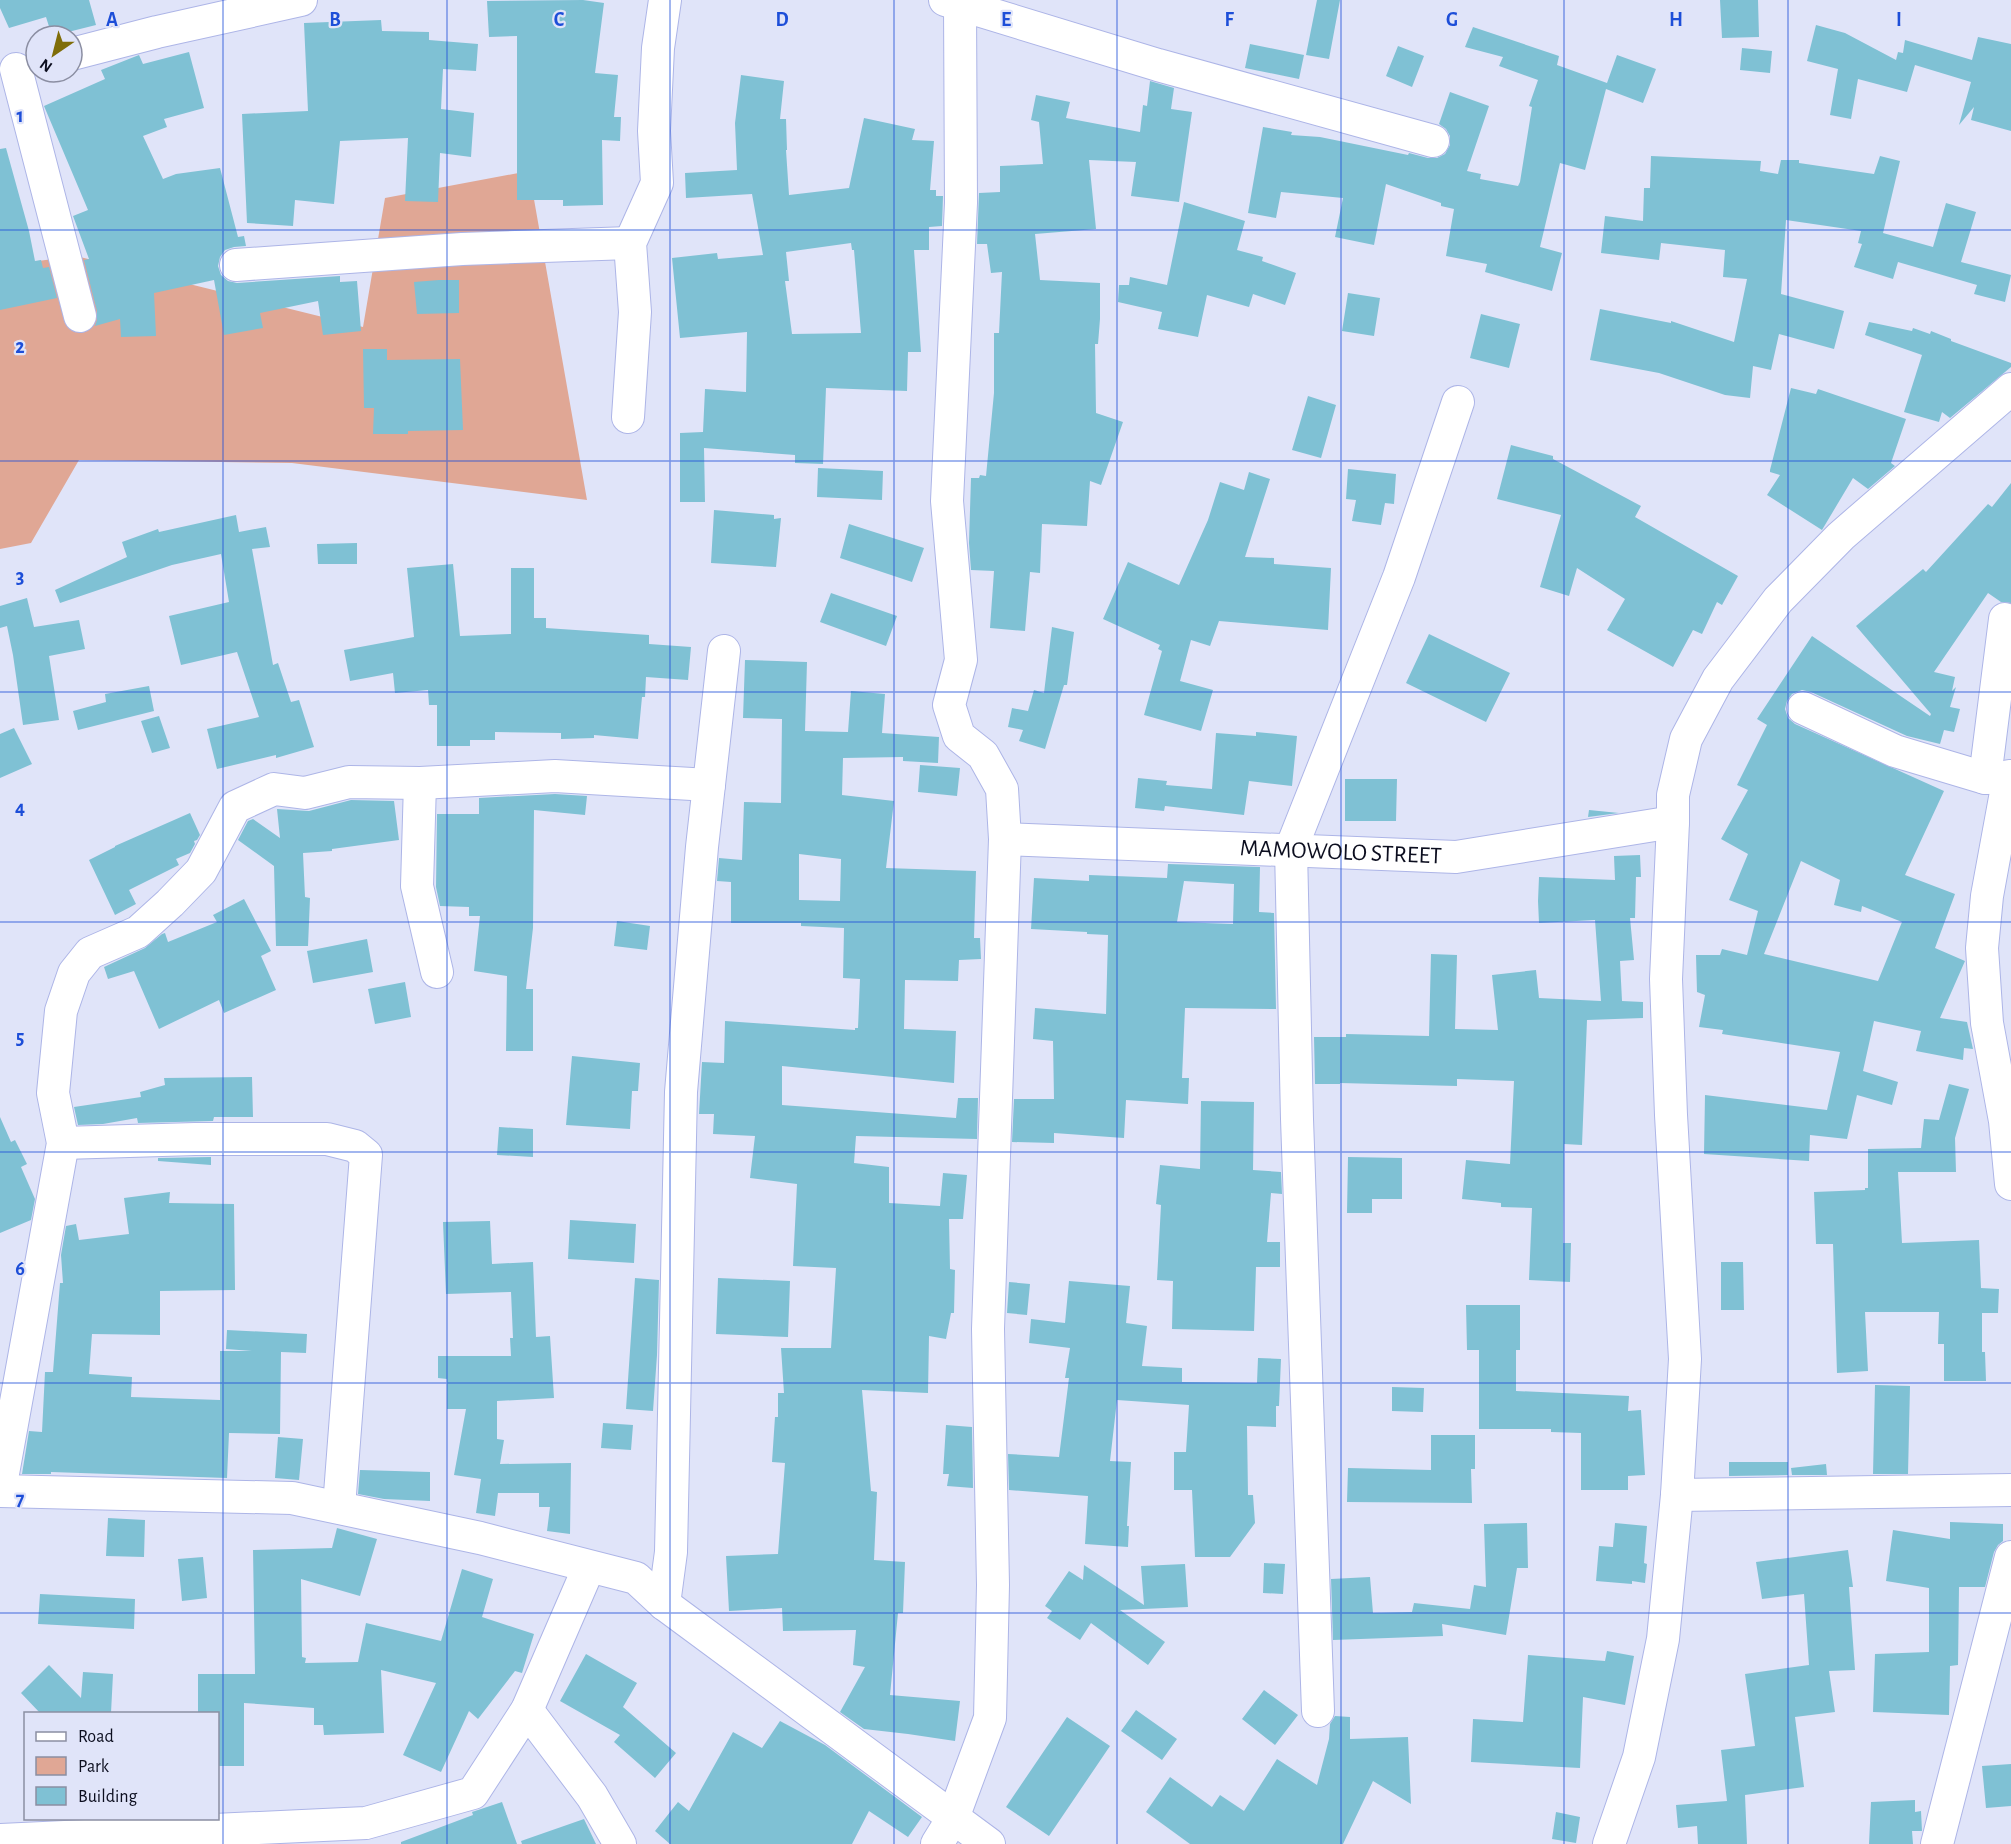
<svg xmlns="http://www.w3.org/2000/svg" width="2011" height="1844" viewBox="0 0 2011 1844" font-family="'Alegreya Sans',sans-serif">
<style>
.green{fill:#e0a795}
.building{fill:#7fc1d4;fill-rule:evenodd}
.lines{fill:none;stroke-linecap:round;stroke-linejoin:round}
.minor-casing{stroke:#adb5e7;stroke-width:34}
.minor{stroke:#fff;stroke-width:32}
.grid{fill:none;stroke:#1d4ed8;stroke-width:1.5;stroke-opacity:0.55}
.labels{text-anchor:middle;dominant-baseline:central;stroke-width:4.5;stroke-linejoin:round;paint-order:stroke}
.street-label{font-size:24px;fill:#0c0e1f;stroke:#e0e4f9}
.grid-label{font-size:20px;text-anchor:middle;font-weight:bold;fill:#1d4ed8;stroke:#e0e4f9;stroke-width:4.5;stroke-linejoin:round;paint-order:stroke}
</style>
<rect width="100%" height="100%" fill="#e0e4f9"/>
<!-- green -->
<path class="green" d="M529 171 587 500 292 463 79 460 31 543 0 549V266L76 256 363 327 385 198Z"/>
<!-- building -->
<path class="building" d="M0 0H89L96 25 52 36 46 17 9 28 0 8Z
M583 0 604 3 595 73 618 75 614 117H621L620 141 602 140 603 205 563 206V200H517V36L489 37 487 1Z
M1317 0H1340L1329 59 1306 55Z
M1720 0H1758L1759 37 1722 38Z
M381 20 382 31 429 32V40L478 44 476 71 443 69 441 109 474 113 471 157 440 153 438 202 405 201 408 138 340 141 334 204 295 200 293 226 247 223 242 114 308 111 304 23Z
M1816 25 1845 33 1896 60 1898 52 1903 53 1905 40 1972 60 1978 37 2011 44V131L1971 120 1974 107 1959 125 1971 82 1915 65 1907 92 1858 79 1851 119 1830 115 1838 69 1807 61Z
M1473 27 1559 56 1557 65 1607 83 1617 55 1656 69 1643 103 1606 89 1585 170 1560 163 1540 247 1562 253 1552 291 1485 272 1487 264 1446 256 1454 209 1441 206V203L1386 184 1374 245 1335 237 1343 198 1281 192 1276 218 1248 213 1263 127 1292 132 1291 135 1320 137 1408 155 1409 153 1428 158H1437L1445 154 1450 145V136L1446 129 1439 124 1450 92 1489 106 1467 171 1481 174 1480 179 1518 186 1520 182 1532 107 1529 106 1538 80 1499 66 1503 57 1465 47Z
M1250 44 1304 55 1299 79 1245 68Z
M1398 46 1424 56 1412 87 1386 76Z
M1742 48 1772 51 1770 73 1740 70Z
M189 52 204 108 164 119 167 127 143 136 163 179 176 174 220 168 238 237 244 236 246 246 234 247 225 250 220 257 218 266 221 275 228 281 237 283 340 276V282L357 281 361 331 323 335 318 301 260 313 263 328 224 335 214 280 154 293 156 336 121 337 120 319 95 326 97 320V311L84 260 89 259 73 216 88 210 44 106 105 79 101 70 139 55 143 64Z
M741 75 784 81 780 119H786L787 150H786L789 195 849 188 864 118 915 129 912 140 934 141 930 190H936V196H943L942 226 929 227V250H914L921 352H908L907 391 826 388 823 464 795 463V455L704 448 705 502H680V433L703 432 705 389 746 392 747 332 680 338 672 258 717 253 718 259 763 255 752 194 686 198 685 173 737 170 735 123ZM851 243 852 250H854L861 333 792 334 785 281H789L786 252Z
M1150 81 1174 88 1171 109 1192 112 1179 202 1131 196 1136 162 1089 160 1096 229 1035 234 1040 280 1100 283V319L1098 344H1095L1096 413 1123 422 1101 485 1090 481 1087 526 1042 524 1040 573 1030 572 1025 631 990 628 994 571 971 570 969 543 971 478H979L980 475 986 476 994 393V333H999L1002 272 991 273 987 244H977L979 193 1000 192V166L1043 164 1039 122 1031 120 1036 95 1070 102 1066 118 1140 132 1143 105 1147 106Z
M6 148 29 231 35 261 41 260 43 268 49 267 57 298 0 310V149Z
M1651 156 1761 161 1760 171 1778 174 1781 160H1799V163L1874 174 1880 156 1900 161 1883 233 1933 247 1946 203 1976 212 1961 262 2011 275 2005 302 1974 294 1977 285 1898 262 1893 279 1854 267 1862 244 1858 243 1861 231 1786 220 1781 294 1844 311 1834 349 1779 334 1771 370 1753 366 1750 398 1725 395 1659 373 1590 360 1600 309 1671 323V321L1734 342 1747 279 1723 277 1725 250 1661 243 1659 260 1601 253 1605 216 1643 221 1644 188H1650Z
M1184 202 1245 221 1237 250 1263 257 1262 261 1296 273 1285 305 1253 294 1249 307 1207 295 1198 337 1158 329 1162 312 1118 302 1119 285H1129L1130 277 1167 285Z
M439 280H459V313L417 314 414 282Z
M1348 293 1380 298 1374 336 1342 331Z
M1481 314 1520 324 1509 368 1470 358Z
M1869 322 1912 331 1913 328 1930 334 1931 331 1951 339V341L2011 363V367L1950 418 1942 412 1939 422 1904 412 1922 355 1865 335Z
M363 349H387V360L460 359 463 430 408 431V434H373L374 408H364Z
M1791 388 1816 394 1818 389 1906 419 1891 463 1895 466 1868 489 1853 478 1822 530 1767 495 1780 475 1770 472V470Z
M1308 396 1336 405 1321 458 1292 450Z
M1511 445 1553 456V459L1641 506 1635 517 1738 576 1722 605 1717 602 1702 634 1693 630 1673 667 1607 630 1625 599 1577 568 1569 596 1540 587 1561 515 1497 499Z
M818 468 883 471 882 500 817 497Z
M1348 469 1396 474 1394 504 1385 503 1381 525 1352 521 1356 500 1346 499Z
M1249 472 1270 479 1245 557 1274 558V564L1331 568 1328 630 1219 621 1210 646 1191 640 1180 681 1213 690 1201 731 1144 715 1162 651 1158 649 1160 645 1103 619 1128 562 1179 585 1208 520 1220 482 1244 490Z
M2011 483V603L2001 602 1988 593 1934 672 1955 677 1952 691 1956 687 1950 707 1960 709 1954 732 1944 730 1940 744 1907 736 1811 692 1802 690 1792 694 1787 701 1785 709 1788 718 1795 724 1944 791 1905 875 1955 894 1935 948 1965 961 1940 1018 1967 1022 1973 1049 1964 1048 1963 1060 1916 1051 1921 1031 1874 1021 1863 1071 1898 1082 1892 1105 1857 1095 1847 1139 1810 1135 1809 1161 1704 1154 1705 1095 1827 1110 1840 1052 1722 1034 1723 1030 1699 1027 1705 995 1697 992 1696 955H1720L1722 949 1747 955 1758 911 1729 900 1748 854 1721 839 1748 790 1737 785 1767 725 1757 719 1812 636 1930 716 1931 714 1856 626 1923 569 1926 572 1988 504 1992 507ZM1801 861 1840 880 1834 905 1861 912 1862 906 1902 922 1878 981 1764 954Z
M714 510 774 515V519L781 518 776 567 711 563Z
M236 515 239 532 266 527 270 547 252 549 273 665 278 663 291 702 299 700 314 747 276 758V755L217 769 207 729 259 717 237 652 181 665 169 616 229 602 221 554 172 565 60 603 55 590 127 557 122 542 158 529 159 532Z
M849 524 924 548 912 582 840 558Z
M357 543V564H318L317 544Z
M453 564 460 636 511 634V568H534V618H546V628L649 635V644L691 647 688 680 646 677 645 697H642L638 739 594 735V738L561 739V733L495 732V740H470V746H437V705H429L428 690 395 693 393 673 350 681 344 650 414 637 407 568Z
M831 593 897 616 886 646 820 622Z
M27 598 34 627 79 620 85 649 49 656 59 720 23 725 13 655 7 626 0 628V606Z
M1052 627 1074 632 1067 685H1064L1045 749 1019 741 1023 730 1008 727 1012 708 1028 711 1034 690 1044 693Z
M1429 634 1510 673 1486 722 1406 683Z
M745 660 807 662 805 731 848 732 851 691 885 694 882 733 939 737 938 763 903 761V757L843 758 842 795 894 801 886 868 976 871 974 938H980L981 959 959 960 958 981 905 980 904 1029 956 1031 954 1083 782 1066V1105L956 1118 958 1098H978L977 1139 856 1136 854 1163 889 1167V1203L940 1206 943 1173 967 1175 963 1219H949L950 1269 955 1270 954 1313H951L946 1339 929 1336 928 1393 862 1390 871 1491 877 1492 874 1560 905 1562 903 1613H898L890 1695 960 1701 955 1741 908 1734 864 1729 840 1712 865 1667 853 1665 856 1630 783 1631 782 1608 729 1611 726 1556 778 1554 785 1463 772 1462 775 1417H778V1393H784L781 1348H831L836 1268 793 1266 797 1184 750 1178 755 1136 713 1134 714 1114H699L702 1062 724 1063 725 1021 855 1030V1028H858L860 979 843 978 844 928 801 926V923H731V882L717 881 719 858 742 860 744 802 781 803 782 719 743 718ZM799 854 841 859 840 901 799 900Z
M149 686 154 711 78 730 73 711 106 702 105 694Z
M159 716 170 748 152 753 141 721Z
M14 728 32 764 0 778V734Z
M1256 732 1297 736 1292 786 1249 781 1244 815 1165 806 1164 811 1135 808 1138 778 1167 781 1166 785 1212 789 1216 733 1256 736Z
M920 765 960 768 957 796 918 792Z
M1345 779H1397L1396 821H1345Z
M555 794 587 796 585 815 534 810 533 928 526 989H533V1051H506L507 976 474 971 480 916H469V907L440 906 436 887 437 814H479V798Z
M351 800 394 801 399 840 332 849V851L303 853 305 897 310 898 308 946H276L274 866 238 840 248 821 253 819 280 838 277 809 309 811Z
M1589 810 1619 813 1588 817Z
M190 813 200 835 197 840 194 841 195 844 190 853 176 859 179 865 129 890 136 904 115 915 89 860 115 847V846Z
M1640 855 1641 877H1636L1635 918H1630L1634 960 1620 961 1622 1001 1643 1002V1018L1587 1020 1582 1145 1564 1144 1563 1243H1571L1570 1282 1529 1280 1532 1208 1501 1207V1203L1462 1199 1466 1160 1510 1164 1514 1081 1457 1079V1086L1340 1083V1084H1315L1314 1037H1346V1034L1429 1036 1431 954 1457 955 1455 1029 1498 1030 1492 975 1536 970 1539 998 1601 1001 1595 920 1539 923 1538 901 1539 877 1615 880 1614 856Z
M1168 864 1260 867 1259 912 1274 913 1276 1009 1185 1008 1182 1078H1189L1188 1104 1126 1100 1124 1138 1054 1133V1143L1012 1142 1014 1099H1054L1053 1041 1033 1039 1035 1008 1106 1014 1108 935 1087 934V932L1031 929 1034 878 1089 881V875L1167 878ZM1184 881 1234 884 1233 924 1177 922Z
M244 899 271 951 261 956 276 990 224 1013 219 1000 159 1029 134 971 108 979 104 967 145 948 162 934 165 933 168 942 217 922 213 915Z
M617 921 650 926 647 950 614 946Z
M367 939 373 972 313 983 307 951Z
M405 982 411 1017 375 1024 368 989Z
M572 1056 640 1063 638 1091H632L630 1129 566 1125Z
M252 1077 253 1117H214L213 1121 138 1123 137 1118 103 1124 78 1125 74 1107 141 1097 140 1092 165 1085 164 1078Z
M1949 1084 1969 1089 1955 1138 1956 1172H1898L1902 1243 1979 1240 1981 1288 1999 1289 1998 1313H1982V1352H1985L1986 1381H1944V1344H1938L1939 1312H1865L1868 1371 1837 1373 1833 1244H1816L1814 1192 1865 1190V1188H1868V1149L1921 1148 1924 1119 1939 1120Z
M1201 1101 1254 1102 1253 1170 1281 1172 1282 1194 1271 1193 1267 1242H1280V1267H1256L1254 1331 1172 1329 1173 1281 1157 1280 1161 1205 1156 1204 1160 1165 1200 1169Z
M0 1117 11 1142 15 1140 27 1164 21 1167 35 1199 31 1220 0 1233Z
M499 1127 533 1129V1157L497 1155Z
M211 1157V1165L158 1161V1158Z
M1348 1157 1402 1158V1199H1372V1213H1347Z
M170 1192 169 1203 234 1204 235 1290 160 1291V1335L92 1334 89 1374 132 1377 131 1397 220 1400V1351H252L226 1349 227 1330 307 1334 306 1353 281 1352 280 1434 229 1433 227 1478 51 1472V1474H22L29 1431 42 1432 45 1372H53L60 1283H63L61 1255 66 1226 76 1224 79 1240 129 1234 124 1198Z
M570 1220 636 1224 634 1263 568 1259Z
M490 1221 492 1264 533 1262 536 1337 550 1336 554 1398 497 1401V1439L504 1440 500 1464 571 1463 570 1534 547 1531 550 1507H539V1493H498L495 1516 476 1513 481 1479 454 1475 466 1409H447V1379L438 1378V1356H511L510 1338H513L511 1292 446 1294 443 1222Z
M1721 1262H1743L1744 1310H1721Z
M635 1278 659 1280 657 1355 653 1411 626 1409Z
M718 1278 790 1281 788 1337 716 1334Z
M1069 1281 1130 1286 1126 1323 1147 1326 1142 1366 1182 1368V1382L1257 1383 1258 1358 1281 1359 1279 1406H1276V1427L1247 1426 1248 1495H1253L1255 1523 1230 1557H1195L1192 1490H1174V1452H1186L1189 1405 1117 1400 1110 1461 1131 1462 1127 1526H1129L1128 1547 1085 1544 1088 1496 1009 1490 1008 1454 1059 1457 1069 1378H1065L1070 1348 1029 1343 1031 1319 1065 1323Z
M1009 1282 1030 1284 1027 1315 1007 1313Z
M1466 1305H1520V1350H1516V1391L1629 1396 1628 1411 1641 1410 1645 1475 1628 1476V1490H1581V1433L1551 1432V1429H1479V1350H1467Z
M1875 1385 1910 1386 1908 1474H1873Z
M1392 1387 1424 1388 1423 1412 1392 1411Z
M603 1423 633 1425 631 1450 601 1448Z
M946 1425 972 1427 973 1488 947 1486 949 1474H943Z
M1431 1435H1475V1469H1471L1472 1503 1347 1502 1348 1468 1431 1470Z
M278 1437 303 1439 299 1480 275 1478Z
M1729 1462H1788V1475L1729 1476Z
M1826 1464 1827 1475H1792L1791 1468Z
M360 1470 430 1472V1501L384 1499 358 1494Z
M108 1518 145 1520 144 1557 106 1556Z
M1950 1522 2003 1524V1541L1998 1545 1994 1552 1985 1587H1959L1958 1665 1950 1666 1949 1715 1873 1712 1875 1654 1929 1652V1588L1886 1581 1893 1530 1950 1539Z
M1527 1523 1528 1568H1517L1506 1635 1442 1624 1443 1636 1333 1640 1331 1579 1370 1577 1373 1613 1412 1612 1414 1603 1470 1609 1474 1585 1486 1587 1484 1524Z
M1615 1523 1647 1526 1644 1563 1647 1564 1645 1583 1632 1581V1584L1596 1581 1599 1546 1613 1547Z
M337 1528 377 1539 360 1596 301 1579 302 1657 306 1658 305 1663 358 1662 366 1623 441 1641 462 1569 493 1579 482 1617 534 1634 522 1673 515 1671 478 1719 469 1711 441 1772 403 1755 436 1683 381 1670 384 1733 324 1735 323 1725H314V1708L244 1703V1766H218V1713H198V1674H255L253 1550 332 1548Z
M1848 1550 1853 1587H1849L1855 1670 1829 1671 1835 1712 1795 1717 1804 1787 1745 1795 1747 1844H1698L1697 1826 1678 1828 1676 1805 1727 1801 1721 1750 1755 1746 1745 1674 1809 1665 1804 1594 1762 1599 1756 1562Z
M203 1557 207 1598 182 1601 178 1559Z
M1264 1563 1285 1564 1283 1594 1263 1593Z
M1185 1564 1188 1607 1120 1610 1165 1642 1148 1665 1091 1623 1080 1640 1047 1618 1052 1611 1045 1606 1069 1571 1083 1580 1084 1565 1144 1605 1141 1566Z
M40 1594 135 1599 134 1629 38 1624Z
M1607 1651 1634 1656 1625 1705 1583 1697 1580 1768 1471 1762 1473 1719 1523 1722 1528 1655 1605 1661Z
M586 1654 637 1683 623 1707 676 1753 655 1778 614 1742 620 1735 560 1701Z
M49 1665 81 1698 83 1672 113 1674 111 1713H40L21 1693Z
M1264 1690 1298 1715 1275 1745 1242 1719Z
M1136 1710 1177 1739 1162 1760 1121 1731Z
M1335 1716 1350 1717V1739L1408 1737 1411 1804 1373 1781 1343 1844H1190L1146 1812 1170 1777 1212 1807 1220 1795 1244 1811 1277 1759 1317 1785 1329 1739 1330 1724Z
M1067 1717 1110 1746 1049 1836 1006 1807Z
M780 1721 825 1745 922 1817 908 1837 869 1811 852 1844H670L655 1831 678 1802 689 1811 733 1732 762 1748Z
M2011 1764V1806L1986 1808 1982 1766Z
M1915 1800V1812L1921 1811 1922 1831H1912L1913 1844H1869L1871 1802Z
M502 1802 517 1844H401V1842L473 1815 472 1812Z
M1556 1812 1580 1817 1576 1843 1552 1839Z
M584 1819 596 1844H522L521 1841Z"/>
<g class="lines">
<!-- minor casing -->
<g class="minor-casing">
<g id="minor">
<path d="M945 0 1158 65 1433 141"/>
<path d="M72 54 157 32 301 0"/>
<path d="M16 69 80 316"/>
<path d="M236 265 462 249 630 243"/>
<path d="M628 417 635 312 630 243 657 183 654 131 658 48 665 0"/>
<path d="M1803 708 1895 751 1985 778 2011 777"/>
<path d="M2009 776 1987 896 1982 948 1987 1023 2005 1121 2011 1184"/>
<path d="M1985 778 2005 619"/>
<path d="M420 783 417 886 437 972"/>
<path id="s1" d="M1005 839 1456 857 1673 822"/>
<path d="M63 1143 195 1139H327L355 1146 366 1155 339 1507"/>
<path d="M0 1490 63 1143 53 1093 61 1011 74 973 90 953 138 932 170 903 201 871 235 807 274 789 305 793 349 782 420 783 555 776 709 785"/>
<path d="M0 1491 292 1498 480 1538 636 1578 664 1604 989 1844"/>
<path d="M1677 1495 2011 1490"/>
<path d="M664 1604 671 1552 681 1092 702 847 724 651"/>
<path d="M527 1710 592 1796 620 1844"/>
<path d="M1318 1711 1297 1119 1291 849 1399 577 1458 402"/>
<path d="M0 1840 366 1823 473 1793 527 1710 589 1567"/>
<path d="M937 1844 953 1818 990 1718 993 1585 988 1329 1005 839 1002 789 983 755 959 736 949 705 961 660 947 501 961 203 960 5"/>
<path d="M1609 1844 1639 1757 1663 1639 1677 1495 1685 1359 1671 1115 1666 979 1673 822V795L1686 739 1718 679 1778 600 1841 536 2011 389"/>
<path d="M1937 1844 2011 1557"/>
</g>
</g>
<!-- minor -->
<use href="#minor" class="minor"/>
</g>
<!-- grid -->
<path class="grid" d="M223 0V1844M447 0V1844M670 0V1844M894 0V1844M1117 0V1844M1341 0V1844M1564 0V1844M1788 0V1844M0 230H2011M0 461H2011M0 692H2011M0 922H2011M0 1152H2011M0 1383H2011M0 1613H2011"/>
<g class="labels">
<!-- street labels -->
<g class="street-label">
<text stroke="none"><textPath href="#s1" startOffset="336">MAMOWOLO STREET</textPath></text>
</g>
</g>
<g class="grid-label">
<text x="112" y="26">A</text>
<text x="335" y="26">B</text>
<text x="559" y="26">C</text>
<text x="782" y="26">D</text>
<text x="1006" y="26">E</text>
<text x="1229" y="26">F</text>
<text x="1452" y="26">G</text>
<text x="1676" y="26">H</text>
<text x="1899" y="26">I</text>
<text x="20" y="122">1</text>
<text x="20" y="353">2</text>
<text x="20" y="583">3</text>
<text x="20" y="814">4</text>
<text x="20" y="1044">5</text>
<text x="20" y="1275">6</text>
<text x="20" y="1505">7</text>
</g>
<!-- legend -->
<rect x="24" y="1712" width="195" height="108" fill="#e0e4f9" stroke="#8b8ea2" stroke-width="1.5"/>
<rect x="36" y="1732" width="30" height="9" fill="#ffffff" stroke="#8b8ea2" stroke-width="1.5"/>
<text x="78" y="1742" font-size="18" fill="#0c0e1f">Road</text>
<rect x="36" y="1757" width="30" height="18" fill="#e0a795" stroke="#8b8ea2" stroke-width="1.5"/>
<text x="78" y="1772" font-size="18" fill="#0c0e1f">Park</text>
<rect x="36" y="1787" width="30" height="18" fill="#7fc1d4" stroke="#8b8ea2" stroke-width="1.5"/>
<text x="78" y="1802" font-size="18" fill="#0c0e1f">Building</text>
<!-- north arrow -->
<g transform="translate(54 54) rotate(215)"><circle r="28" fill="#e0e4f9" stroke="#8b8ea2" stroke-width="1.5"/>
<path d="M0-4.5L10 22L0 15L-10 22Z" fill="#7f6d08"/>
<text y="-9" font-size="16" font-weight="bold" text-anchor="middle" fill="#0c0e1f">N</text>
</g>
</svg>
